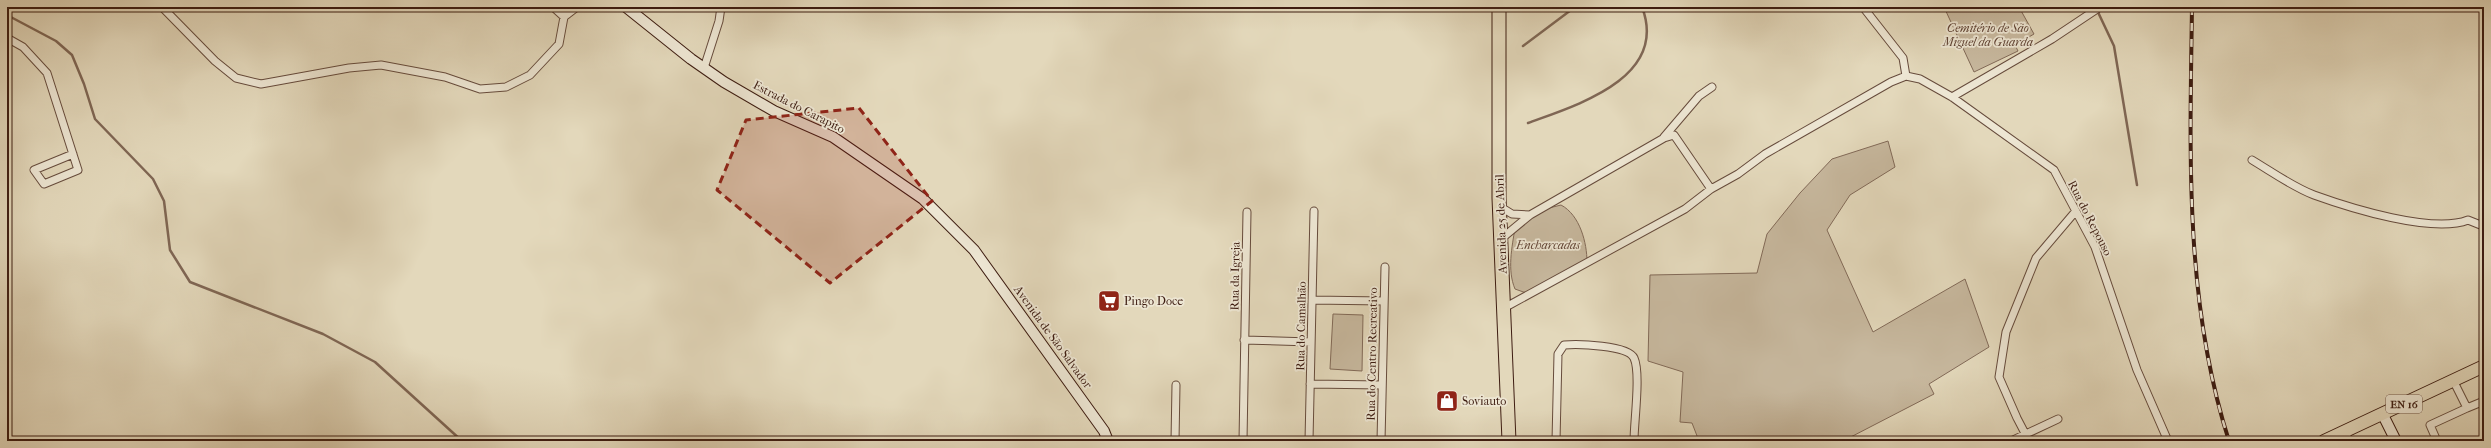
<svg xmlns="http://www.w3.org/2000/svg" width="2491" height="448" viewBox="0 0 2491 448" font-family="'IM FELL French Canon',serif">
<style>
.green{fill:#c7b89e;stroke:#826a58}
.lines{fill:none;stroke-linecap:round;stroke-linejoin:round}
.stream{stroke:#7f6654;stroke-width:2.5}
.street-casing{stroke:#664b3c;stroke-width:9}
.secondary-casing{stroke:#3d1c11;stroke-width:12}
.primary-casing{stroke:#3d1c11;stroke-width:14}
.highway-casing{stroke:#3d1c11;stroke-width:15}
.street{stroke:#ede6d3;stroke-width:7}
.secondary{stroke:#ede6d3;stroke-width:10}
.primary{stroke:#e3d8bb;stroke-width:12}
.highway{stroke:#e3d8bb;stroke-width:13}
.rail-casing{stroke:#3d1c11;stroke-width:4}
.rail{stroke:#ede6d3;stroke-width:2.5;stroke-dasharray:8;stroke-linecap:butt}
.marked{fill:#8f2418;fill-opacity:0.2;stroke:#8f2418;stroke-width:3;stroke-dasharray:8 5;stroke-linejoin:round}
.labels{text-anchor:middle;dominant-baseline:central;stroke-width:3.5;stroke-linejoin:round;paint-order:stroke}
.shield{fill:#ede6d3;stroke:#72594b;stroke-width:1}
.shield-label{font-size:11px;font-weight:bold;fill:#3d1c11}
.park-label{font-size:12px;font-style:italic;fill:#604334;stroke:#ede6d3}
.street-label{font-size:12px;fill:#3d1c11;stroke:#ede6d3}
.poi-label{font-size:12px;fill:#3d1c11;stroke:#ede6d3;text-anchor:start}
</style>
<rect width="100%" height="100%" fill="#e3d8bb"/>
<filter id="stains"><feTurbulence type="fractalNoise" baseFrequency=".005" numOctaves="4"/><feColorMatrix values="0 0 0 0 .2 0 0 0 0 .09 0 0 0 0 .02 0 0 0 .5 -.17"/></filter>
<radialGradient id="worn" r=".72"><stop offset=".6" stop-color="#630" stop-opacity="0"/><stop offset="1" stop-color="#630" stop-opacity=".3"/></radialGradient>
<!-- green -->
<path class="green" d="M1944 7H2019L2034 34 2015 45 2018 51 1974 72Z
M1888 141 1895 167 1850 195 1827 230 1873 332 1965 279 1989 347 1929 384 1934 394 1843 441H1699L1692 423 1680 422 1683 372 1648 361 1650 275 1757 273 1767 234 1800 193 1832 159Z
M1561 205C1580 215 1587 243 1587 262L1529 294 1515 289C1507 270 1512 247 1515 228L1537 211Z
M1333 314 1363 315 1362 371 1330 369Z"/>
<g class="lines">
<!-- stream -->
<path class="stream" d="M2097 10 2114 46 2137 185
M7 15 56 41 72 55 84 84 95 119 153 179 164 201 170 250 190 282 323 334 375 362 462 441
M1523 46 1575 7
M1528 123C1577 105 1669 78 1642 7"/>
<!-- street casing -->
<g class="street-casing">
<path id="street" d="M162 7 215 61 236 78 261 84 349 68 381 65 445 77 480 89 506 87 530 75 559 44 564 17 553 7
M1863 7 1903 58 1906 76
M564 17 577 7
M7 38 23 47 47 73 78 170 44 184 34 170 73 154
M704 68 719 21 721 7
M1906 76 1920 79 1952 97 2054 170 2095 247 2137 370 2168 441
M1952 97 2052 39 2100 7
M1664 137 1699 96 1712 87
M2252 160C2272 172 2293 187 2314 195 2350 208 2433 234 2468 220L2483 226
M2484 188V235
M1499 206 1512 214 1530 215
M1501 239 1530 215 1664 138 1674 135 1711 189
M1312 300 1384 301
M1504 308 1685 209 1711 189 1738 174 1765 154 1891 82 1906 76
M1244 340 1311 342
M2453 380 2467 408 2484 401
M1310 384 1382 385
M2345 432 2349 441
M1175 441 1176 385
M1243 441 1247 212
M1309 441 1314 211
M1381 441 1385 267
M1556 441 1558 354 1564 345C1578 344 1628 345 1634 358 1641 373 1634 422 1634 441
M2011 441 2058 419
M2029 441 2017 418 1999 377 2006 332 2036 258 2075 212
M2437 441 2430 425 2467 408"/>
</g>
<!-- secondary casing -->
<g class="secondary-casing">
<path id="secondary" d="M626 7 691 59 724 82 774 111 833 137 923 199 974 250 1104 431 1108 441
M2383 415 2396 441"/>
</g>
<!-- primary casing -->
<g class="primary-casing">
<path id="primary" d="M2324 441 2484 366"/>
</g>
<!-- highway casing -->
<g class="highway-casing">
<path id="highway" d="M1499 7V198L1509 441"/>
</g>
<!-- street -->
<use href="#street" class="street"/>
<!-- secondary -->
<use href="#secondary" class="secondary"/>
<!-- primary -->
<use href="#primary" class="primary"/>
<!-- highway -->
<use href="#highway" class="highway"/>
<!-- rail casing -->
<g class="rail-casing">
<path id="rail" d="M2192 7C2190 152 2184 301 2229 441"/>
</g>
<!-- rail -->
<use href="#rail" class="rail"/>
</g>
<!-- marked area -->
<path class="marked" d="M859 108 932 201 830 283 717 190 746 120Z"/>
<!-- icons -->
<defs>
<g id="supermarket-square" transform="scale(1.15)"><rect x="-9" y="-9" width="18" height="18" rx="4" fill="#8f2418" stroke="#ede6d3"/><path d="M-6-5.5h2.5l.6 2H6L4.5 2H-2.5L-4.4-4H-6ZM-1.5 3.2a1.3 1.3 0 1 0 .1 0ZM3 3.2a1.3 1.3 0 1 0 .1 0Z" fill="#fff"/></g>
<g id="shop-square" transform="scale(1.15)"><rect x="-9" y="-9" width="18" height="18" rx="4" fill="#8f2418" stroke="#ede6d3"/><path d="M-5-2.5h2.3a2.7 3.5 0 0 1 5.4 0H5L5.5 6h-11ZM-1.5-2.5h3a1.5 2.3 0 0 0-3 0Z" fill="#fff"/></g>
</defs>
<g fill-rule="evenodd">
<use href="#supermarket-square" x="1109" y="301"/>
<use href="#shop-square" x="1447" y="401"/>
</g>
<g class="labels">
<!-- shield labels -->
<rect class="shield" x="2386" y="395" width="36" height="18" rx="3"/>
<g class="shield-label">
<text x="2404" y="404">EN 16</text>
</g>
<!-- park labels -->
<g class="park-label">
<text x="1988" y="28">Cemitério de São<tspan x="1988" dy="14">Miguel da Guarda</tspan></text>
<text x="1548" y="245">Encharcadas</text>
</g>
<!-- street labels -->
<g class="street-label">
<text transform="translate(799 107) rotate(27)">Estrada do Carapito</text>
<text transform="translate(2090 218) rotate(63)">Rua do Repouso</text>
<text transform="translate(1501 224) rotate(-92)">Avenida 25 de Abril</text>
<text transform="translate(1235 276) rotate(-89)">Rua da Igreja</text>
<text transform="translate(1301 326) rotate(-89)">Rua do Camalhão</text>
<text transform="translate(1053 337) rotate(54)">Avenida de São Salvador</text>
<text transform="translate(1372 354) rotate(-89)">Rua do Centro Recreativo</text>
</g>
<!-- poi labels -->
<g class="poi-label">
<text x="1124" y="301">Pingo Doce</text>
<text x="1462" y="401">Soviauto</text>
</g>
</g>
<!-- margin -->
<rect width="2491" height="448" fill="none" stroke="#e3d8bb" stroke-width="24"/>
<rect x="8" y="8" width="2475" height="432" fill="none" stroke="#3d1c11" stroke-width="2"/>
<rect x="12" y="12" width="2467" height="424" fill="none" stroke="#3d1c11"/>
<rect width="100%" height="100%" filter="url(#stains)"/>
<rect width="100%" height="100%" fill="url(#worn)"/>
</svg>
